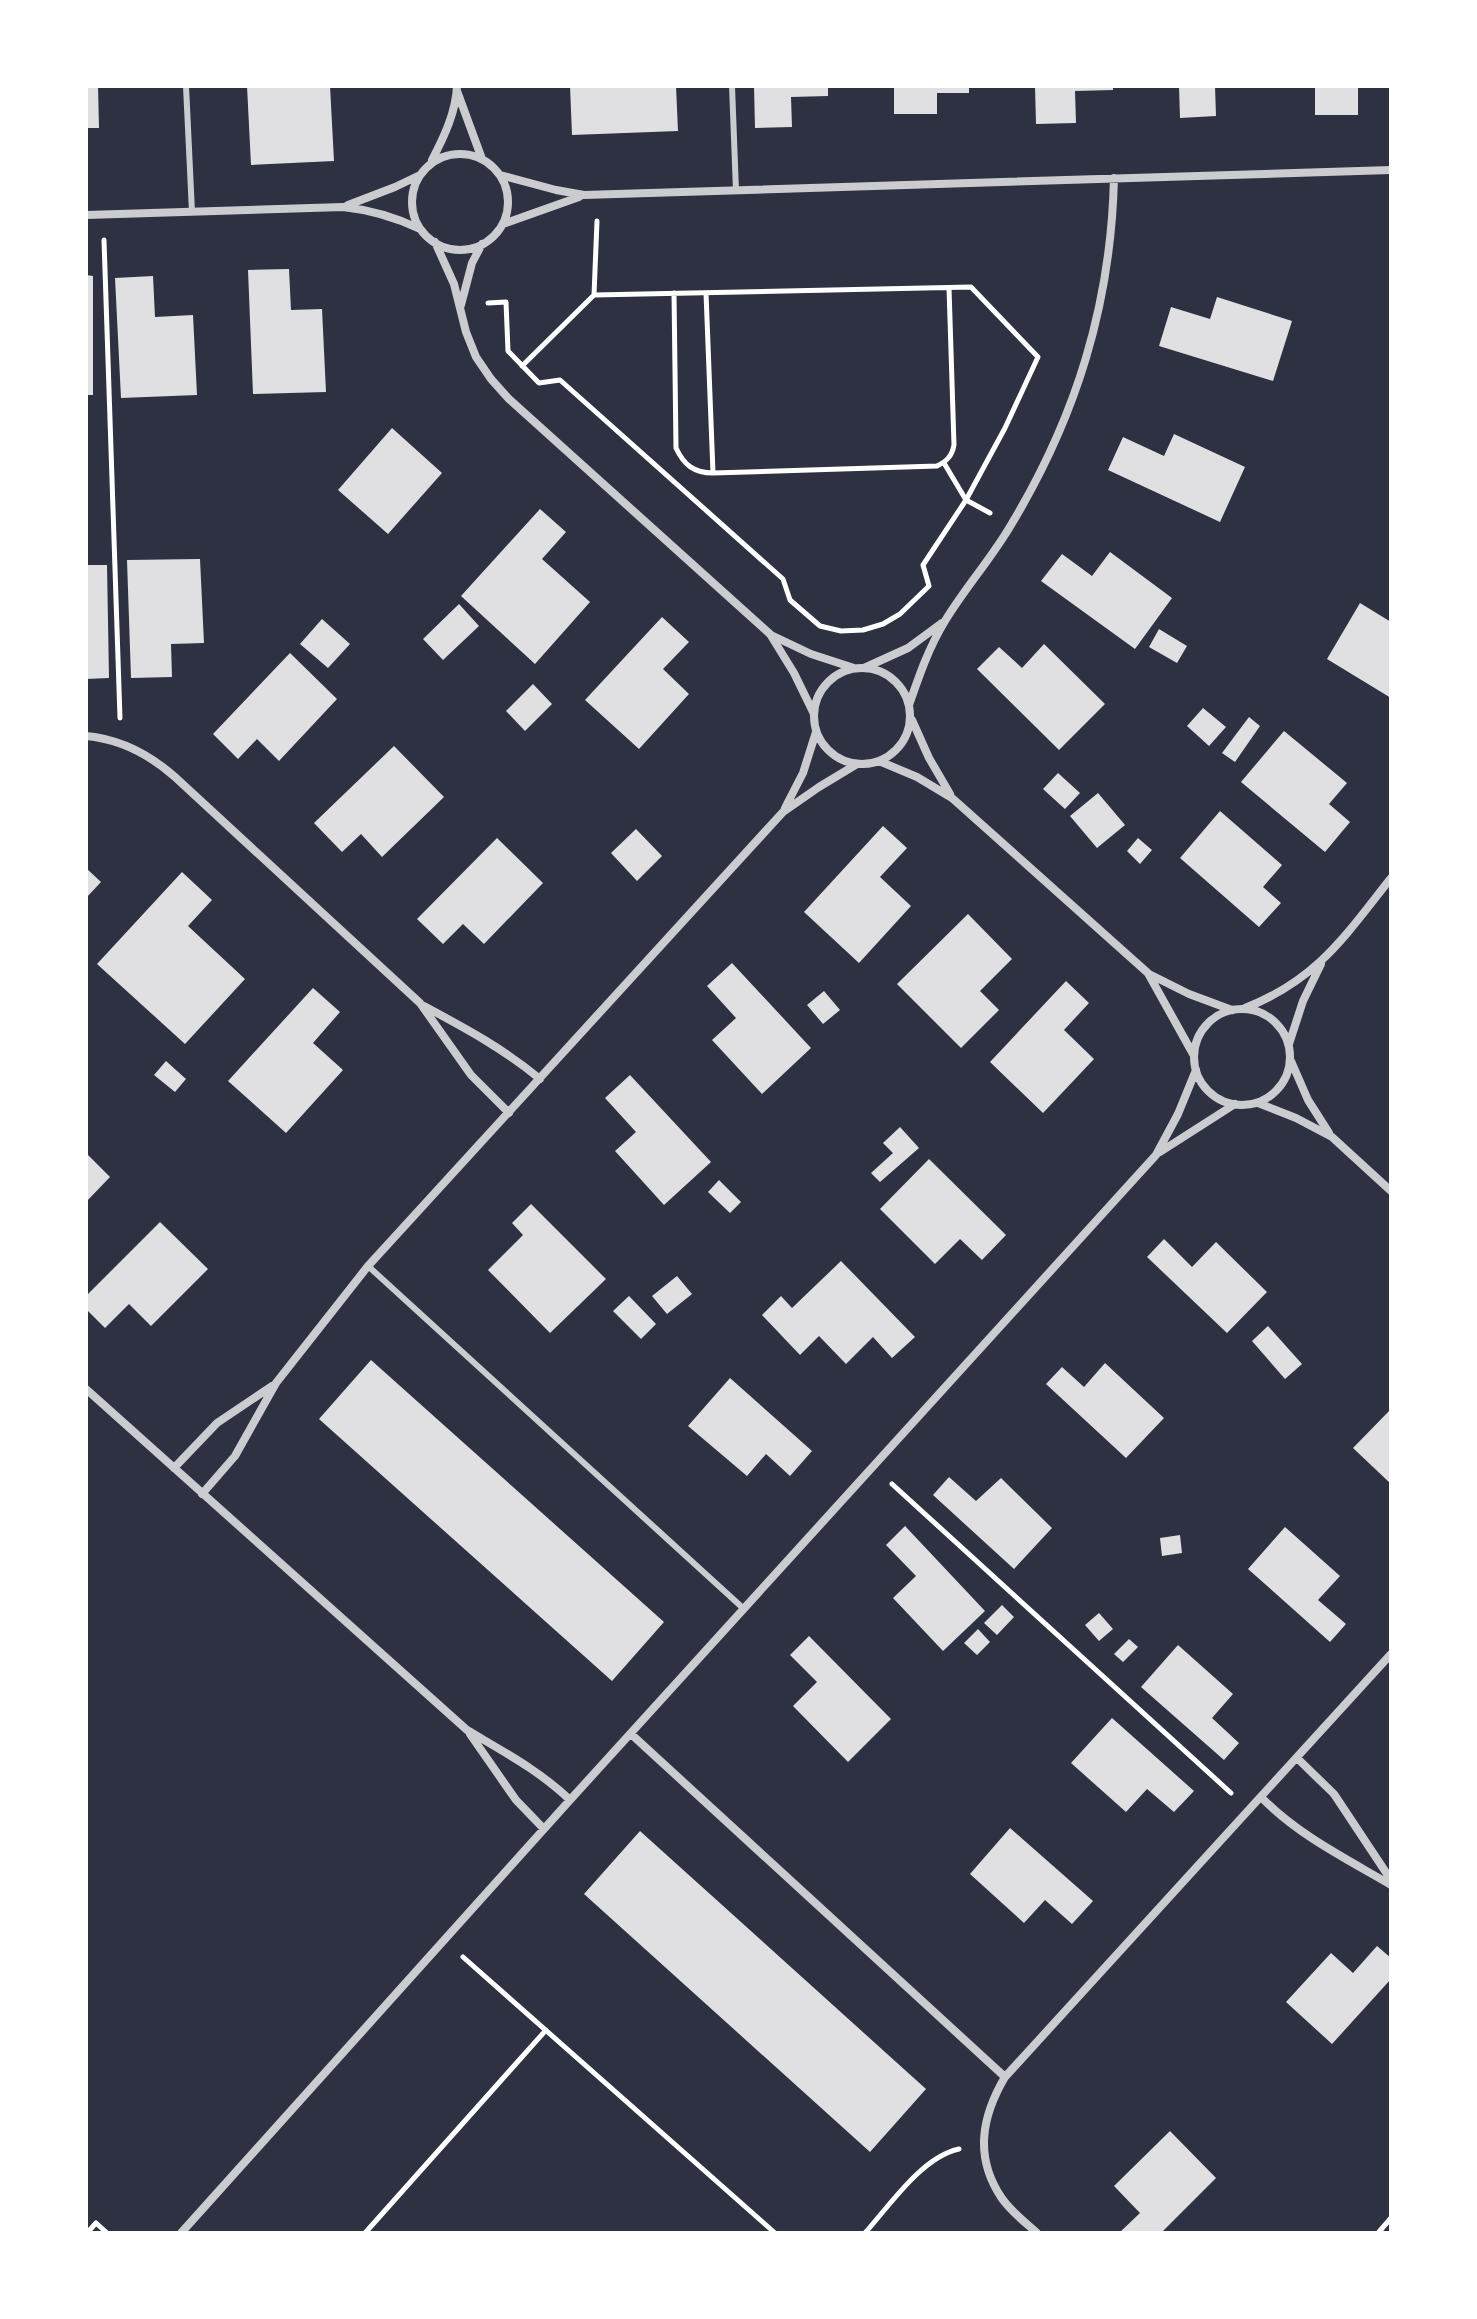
<svg xmlns="http://www.w3.org/2000/svg" width="1477" height="2319" viewBox="0 0 1477 2319" font-family="Inter,sans-serif">
<style>
.building{fill:#e0e0e3}
.lines{fill:none;stroke-linecap:round;stroke-linejoin:round}
.path{stroke:#fff;stroke-width:5}
.service{stroke:#caccd0;stroke-width:6}
.minor{stroke:#caccd0;stroke-width:8}
</style>
<rect width="100%" height="100%" fill="#2d3142"/>
<!-- building -->
<path class="building" d="M86 86H98L99 128H86Z
M247 86H330L334 161 251 165Z
M570 86H676L678 131 572 135Z
M754 86H828V96L791 97 792 127 755 128Z
M894 86H969V93H937V114H894Z
M1035 86H1113V90L1075 91 1076 123 1036 124Z
M1179 86H1215L1216 116 1180 118Z
M1315 86H1358V115H1315Z
M289 269 291 310 322 309 326 392 253 394 248 270Z
M86 275 93 276V395H86Z
M153 276 155 317 193 315 197 395 121 398 115 278Z
M1217 297 1292 321 1273 381 1159 346 1171 307 1210 319Z
M392 428 442 473 388 534 338 490Z
M1174 434 1245 467 1220 522 1108 470 1123 437 1164 456Z
M540 509 566 532 542 559 590 602 535 664 461 596Z
M1110 552 1172 598 1135 649 1041 581 1062 554 1092 576Z
M200 559 204 643 171 644 172 677 131 678 127 560Z
M86 565H107L109 678 86 679Z
M1360 603 1391 622V698L1327 659Z
M459 604 479 626 443 660 423 639Z
M662 617 689 642 663 669 689 694 639 749 585 700Z
M322 619 350 644 328 668 300 644Z
M1159 629 1187 646 1177 663 1149 647Z
M1044 644 1105 704 1059 750 977 669 999 647 1022 668Z
M290 653 337 699 279 761 257 739 238 759 213 734Z
M533 684 552 704 525 731 506 711Z
M1203 708 1226 727 1209 746 1187 726Z
M1249 717 1260 726 1235 762 1222 753Z
M1284 731 1347 783 1329 804 1350 822 1325 852 1241 782Z
M394 746 444 797 382 857 361 834 342 852 314 823Z
M1058 773 1080 793 1065 809 1043 789Z
M1098 793 1125 825 1097 848 1070 816Z
M1220 811 1282 865 1263 887 1281 903 1259 927 1180 858Z
M883 826 907 848 880 877 911 906 859 963 804 912Z
M636 829 662 856 637 881 611 853Z
M497 838 543 883 484 944 463 924 443 944 417 919Z
M1138 838 1152 850 1140 864 1127 851Z
M86 868 101 882 86 898Z
M182 872 212 900 188 926 245 979 185 1044 97 964Z
M968 914 1012 959 980 991 999 1010 961 1048 897 984Z
M732 963 811 1048 762 1094 712 1040 736 1018 707 986Z
M1066 981 1089 1003 1064 1030 1094 1059 1043 1113 990 1062Z
M313 988 340 1012 313 1043 343 1070 286 1133 228 1081Z
M824 991 840 1010 823 1024 807 1005Z
M166 1061 186 1079 175 1092 154 1075Z
M630 1075 711 1162 664 1205 615 1151 636 1132 605 1098Z
M900 1127 919 1148 880 1182 871 1173 893 1153 883 1143Z
M86 1153 110 1177 86 1202Z
M929 1159 1006 1235 982 1260 960 1239 935 1264 880 1209Z
M719 1180 741 1202 730 1213 708 1192Z
M531 1204 606 1279 550 1333 488 1270 523 1235 512 1223Z
M160 1222 208 1269 151 1326 129 1304 105 1328 86 1309V1296Z
M1164 1239 1192 1267 1216 1242 1267 1292 1227 1333 1147 1257Z
M841 1261 915 1337 892 1358 873 1337 846 1364 819 1336 800 1355 762 1315 781 1296 792 1308Z
M677 1276 692 1294 667 1314 652 1296Z
M629 1296 656 1324 641 1339 613 1311Z
M1268 1326 1302 1364 1285 1379 1252 1341Z
M371 1360 664 1622 612 1681 319 1419Z
M1105 1363 1164 1418 1126 1458 1046 1384 1062 1367 1084 1387Z
M730 1378 812 1451 790 1476 766 1454 747 1476 688 1426Z
M1391 1409V1484L1353 1448Z
M949 1477 976 1501 1001 1478 1052 1528 1014 1569 933 1495Z
M905 1526 985 1611 943 1651 893 1598 916 1576 886 1545Z
M1285 1527 1340 1576 1318 1600 1346 1624 1330 1642 1248 1569Z
M1180 1535 1182 1553 1162 1556 1160 1538Z
M1002 1605 1014 1617 997 1635 984 1623Z
M1099 1613 1113 1629 1099 1641 1085 1625Z
M978 1629 990 1642 977 1655 964 1643Z
M809 1636 891 1719 848 1762 793 1706 817 1682 790 1655Z
M1129 1639 1138 1647 1123 1662 1114 1654Z
M1178 1645 1233 1694 1212 1718 1239 1743 1224 1760 1141 1687Z
M1112 1718 1194 1791 1174 1812 1147 1789 1126 1812 1071 1763Z
M1010 1828 1093 1901 1072 1924 1045 1900 1024 1923 970 1874Z
M640 1831 926 2089 870 2152 584 1894Z
M1377 1946 1391 1958V1979L1332 2044 1286 2002 1331 1953 1353 1973Z
M1170 2131 1216 2178 1161 2233H1119L1140 2213 1114 2186Z"/>
<g class="lines">
<!-- path -->
<path class="path" d="M104 240 120 718
M674 293 676 448C684 465 694 473 713 473L937 466C947 461 952 456 954 445L949 288
M706 293 713 473
M488 303 506 302 508 351 539 383 560 380 783 579 790 600 820 626 841 631 863 630 883 624 900 614 929 586 923 565 966 500 1005 428 1038 357 971 287 594 295
M522 366 594 295 597 221
M944 463 966 500 990 513
M892 1484 1231 1793
M463 1957 775 2233
M87 2233 96 2223 107 2233
M365 2233 546 2030
M865 2233C890 2205 922 2157 959 2149
M1378 2233 1391 2218"/>
<!-- service -->
<path class="service" d="M186 86 192 212
M732 86 736 191
M368 1266 744 1609"/>
<!-- minor -->
<path class="minor" d="M457 91 482 159
M412 202a48 48 0 1 1 96 0a48 48 0 1 1-96 0Z
M432 160C444 137 456 112 457 86
M500 175 556 190 584 195 1391 170
M348 205 395 187 420 175
M86 215 343 207C372 210 395 217 420 229
M503 224 579 197
M435 242 454 284 466 332 476 357 491 379 509 399 770 634 794 673 814 714
M461 305 472 263 482 244
M771 635 811 654 854 668
M864 668 908 648 942 623
M814 716a48 48 0 1 1 96 0a48 48 0 1 1-96 0Z
M909 705C919 676 929 647 945 621 965 588 991 559 1011 525 1076 417 1111 305 1114 178
M912 720 929 758 950 794
M86 736C120 739 149 754 175 777L420 1003 471 1075 509 1113
M879 761 917 777 952 798 1149 974 1189 994 1232 1010
M785 808 803 773 816 732
M1149 975 1193 1054
M424 1006C465 1028 504 1049 540 1079
M1245 1008C1317 980 1345 936 1391 878
M1194 1057a48 48 0 1 1 96 0a48 48 0 1 1-96 0Z
M1289 1044 1303 1001 1321 964
M1291 1061 1308 1100 1329 1133
M1258 1103 1296 1118 1332 1137 1391 1191
M1160 1152 1235 1104
M86 1389 467 1730C504 1752 540 1771 570 1800
M174 1468 217 1423 272 1386
M202 1494 235 1456 276 1383 368 1266 783 812 819 787 857 764
M470 1734 516 1800 544 1829
M631 1734 1005 2077
M1297 1758 1334 1794 1391 1880
M1261 1797C1298 1835 1345 1858 1391 1885
M181 2233 570 1800 1156 1155 1178 1114 1196 1070
M1037 2233C1025 2222 1010 2211 1001 2197 974 2156 982 2116 1005 2077L1391 1654"/>
</g>
<!-- border -->
<rect width="1477" height="2319" fill="none" stroke="#ffffff" stroke-width="176"/>
</svg>
